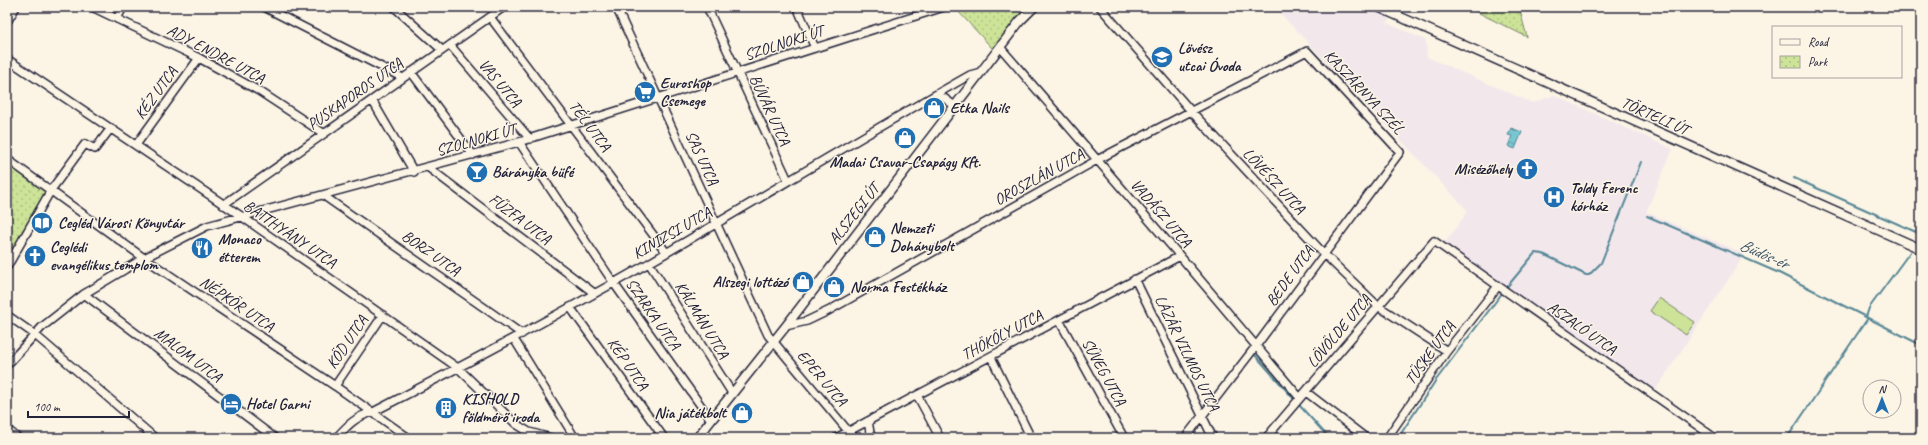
<svg xmlns="http://www.w3.org/2000/svg" width="1928" height="445" viewBox="0 0 1928 445" font-family="Caveat,sans-serif">
<style>
.built{fill:#f2e8ec}
.park{fill:url(#park-dots);stroke:#77826a}
.garden{fill:#cce398;stroke:#77826a}
.water{fill:url(#water-ripples);stroke:#558595}
.lines{fill:none;stroke-linecap:round;stroke-linejoin:round}
.stream{stroke:#558595;stroke-width:2}
.minor-casing{stroke:#22223b;stroke-width:10}
.major-casing{stroke:#22223b;stroke-width:11}
.minor{stroke:#fcf5e5;stroke-width:7}
.major{stroke:#fcf5e5;stroke-width:8}
.labels{text-anchor:middle;dominant-baseline:central;stroke-width:3;stroke-linejoin:round;paint-order:stroke}
.street-label{font-size:16px;fill:#22223b;stroke:#fcf5e5}
.poi-label{font-size:16px;font-weight:bold;fill:#22223b;stroke:#fcf5e5;text-anchor:start}
.water-label{font-size:17px;font-style:italic;fill:#3c5468;stroke:#fcf5e5}
</style>
<defs>
<pattern id="park-dots" width="8" height="8" patternUnits="userSpaceOnUse"><rect width="8" height="8" fill="#cce398"/><path d="M2 2h.1M6 6h.1" fill="none" stroke="#afc284" stroke-width="1.8" stroke-linecap="round"/></pattern>
<pattern id="water-ripples" width="26" height="14" patternUnits="userSpaceOnUse"><rect width="26" height="14" fill="#77c7d1"/><path d="M2 4q2-2 4 0t4 0M15 11q2-2 4 0t4 0" fill="none" stroke="#61a1ab"/></pattern>
</defs>
<rect width="100%" height="100%" fill="#fcf5e5"/>
<filter id="ink" filterUnits="userSpaceOnUse"><feTurbulence type="fractalNoise" baseFrequency=".025" numOctaves="2"/><feDisplacementMap in="SourceGraphic" scale="8" xChannelSelector="R" yChannelSelector="G"/><feConvolveMatrix kernelMatrix="1 2 1 2 8 2 1 2 1" color-interpolation-filters="sRGB"/></filter>
<g filter="url(#ink)">
<!-- built -->
<path class="built" d="M1274 7H1395L1387 23 1426 40 1427 57 1533 103 1554 95 1673 149 1646 212 1745 254 1655 391 1445 243 1468 211Z"/>
<!-- park -->
<path class="park" d="M964 7H1026L1027 9 992 48 956 9Z
M1472 7H1519L1527 37 1471 9Z
M7 159 51 190 7 267Z"/>
<!-- garden -->
<path class="garden" d="M1659 298 1695 322 1686 335 1650 311Z"/>
<!-- water -->
<path class="water" d="M1511 128 1522 132 1515 149 1508 146 1512 136 1508 135Z"/>
<g class="lines">
<!-- stream -->
<path class="stream" d="M1794 178 1916 232
M1647 216 1779 273 1921 345
M1506 288 1535 253 1543 254 1586 275H1589L1601 263 1641 162
M1866 317 1869 308 1910 252
M1255 355 1293 398
M1300 406 1329 438
M1398 438 1436 380 1503 292
M1787 438 1868 318"/>
<!-- minor casing -->
<g class="minor-casing">
<path id="minor" d="M92 7 199 58 259 91 323 133
M264 7 403 78
M394 7 442 50
M616 7 768 335 849 432
M707 7 788 180
M797 7 815 48
M1100 7 1191 111 1324 254 1378 306 1447 351
M490 17 666 252
M117 19 123 7
M7 22 16 7
M450 45 530 139
M1000 47 1180 256 1300 398
M7 59 241 216 458 368 516 424 529 432 551 438
M411 72 473 155
M935 95 944 98 955 106
M372 100 414 172
M519 142 613 282 711 420
M136 145 199 58
M7 159 144 258 335 386 409 438
M429 168 594 293
M324 196 522 334
M223 205 504 7
M649 263 732 393
M7 267 51 190 85 144 95 149 111 128
M1135 279 1213 438
M84 294 275 438
M570 307 664 438
M7 315 34 334 155 438
M1059 320 1124 438
M786 326 807 321 828 311 1097 160 1307 51 1400 152 1256 346 1185 438
M514 339 575 438
M991 357 1031 438
M7 365 42 327 84 294 144 258 207 226 519 142 944 7
M335 386 383 315
M1306 392 1366 438
M917 395 940 438
M868 421 871 438
M7 429 18 438
M336 438C347 426 356 416 373 412 466 364 558 315 649 263 756 201 862 136 970 75L981 72
M836 438 1180 256
M1266 438 1434 241 1715 438
M1387 438 1447 351 1498 286"/>
</g>
<!-- major casing -->
<g class="major-casing">
<path id="major" d="M1378 7 1921 249
M697 438 786 326 1020 21 1034 7"/>
</g>
<!-- minor -->
<use href="#minor" class="minor"/>
<!-- major -->
<use href="#major" class="major"/>
</g>
</g>
<!-- icons -->
<defs>
<g id="school-disc" transform="scale(1.15)"><circle r="9.5" fill="#1f6fb2" stroke="#fcf5e5"/><path d="M0-5L7-2L0 1L-7-2ZM-4 1L0 2.5L4 1V4Q0 6-4 4Z" fill="#fff"/></g>
<g id="supermarket-disc" transform="scale(1.15)"><circle r="9.5" fill="#1f6fb2" stroke="#fcf5e5"/><path d="M-6-5.5h2.5l.6 2H6L4.5 2H-2.5L-4.4-4H-6ZM-1.5 3.2a1.3 1.3 0 1 0 .1 0ZM3 3.2a1.3 1.3 0 1 0 .1 0Z" fill="#fff"/></g>
<g id="shop-disc" transform="scale(1.15)"><circle r="9.5" fill="#1f6fb2" stroke="#fcf5e5"/><path d="M-5-2.5h2.3a2.7 3.5 0 0 1 5.4 0H5L5.5 6h-11ZM-1.5-2.5h3a1.5 2.3 0 0 0-3 0Z" fill="#fff"/></g>
<g id="church-disc" transform="scale(1.15)"><circle r="9.5" fill="#1f6fb2" stroke="#fcf5e5"/><path d="M-1.2-6h2.4v3.5h3.3v2.4h-3.3V6h-2.4V-.1h-3.3v-2.4h3.3Z" fill="#fff"/></g>
<g id="bar-disc" transform="scale(1.15)"><circle r="9.5" fill="#1f6fb2" stroke="#fcf5e5"/><path d="M-6-5H6L.8 .8V4.5H3.5V6h-7V4.5H-.8V.8Z" fill="#fff"/></g>
<g id="hospital-disc" transform="scale(1.15)"><circle r="9.5" fill="#1f6fb2" stroke="#fcf5e5"/><path d="M-5-5h3v3.5h4V-5h3V5h-3V1.5h-4V5h-3Z" fill="#fff"/></g>
<g id="library-disc" transform="scale(1.15)"><circle r="9.5" fill="#1f6fb2" stroke="#fcf5e5"/><path d="M-6-4Q-3-5.5-.7-3.5V5Q-3 3-6 4ZM6-4Q3-5.5 .7-3.5V5Q3 3 6 4Z" fill="#fff"/></g>
<g id="restaurant-disc" transform="scale(1.15)"><circle r="9.5" fill="#1f6fb2" stroke="#fcf5e5"/><path d="M-5-6h1v4h1v-4h1v4h1v-4h1v5L-1.5 .5V6h-2V.5L-5-1ZM5-6V6H3V1.5H1.5Q1.5-4 5-6Z" fill="#fff"/></g>
<g id="hotel-disc" transform="scale(1.15)"><circle r="9.5" fill="#1f6fb2" stroke="#fcf5e5"/><path d="M-6-4.5h1.5V1H6V5H4.5V3h-9V5H-6ZM-4 0a1.8 1.8 0 1 1 3.6 0ZM.5 0V-2.5h3Q6-2.5 6 0Z" fill="#fff"/></g>
<g id="building-disc" transform="scale(1.15)"><circle r="9.5" fill="#1f6fb2" stroke="#fcf5e5"/><path d="M-4-6H4V6H1V3H-1V6H-4ZM-2.5-4.3h1.7v1.8h-1.7ZM.8-4.3h1.7v1.8H.8ZM-2.5-1h1.7V.8h-1.7ZM.8-1h1.7V.8H.8Z" fill="#fff"/></g>
</defs>
<g fill-rule="evenodd">
<use href="#school-disc" x="1162" y="57"/>
<use href="#supermarket-disc" x="645" y="92"/>
<use href="#shop-disc" x="934" y="108"/>
<use href="#shop-disc" x="905" y="138"/>
<use href="#church-disc" x="1527" y="169"/>
<use href="#bar-disc" x="477" y="172"/>
<use href="#hospital-disc" x="1554" y="197"/>
<use href="#library-disc" x="42" y="223"/>
<use href="#shop-disc" x="875" y="237"/>
<use href="#restaurant-disc" x="202" y="248"/>
<use href="#church-disc" x="35" y="256"/>
<use href="#shop-disc" x="803" y="282"/>
<use href="#shop-disc" x="834" y="287"/>
<use href="#hotel-disc" x="231" y="404"/>
<use href="#building-disc" x="446" y="408"/>
<use href="#shop-disc" x="742" y="413"/>
</g>
<g class="labels">
<!-- street labels -->
<g class="street-label">
<text transform="translate(784 43) rotate(-18)">SZOLNOKI ÚT</text>
<text transform="translate(216 54) rotate(28)">ADY ENDRE UTCA</text>
<text transform="translate(500 83) rotate(50)">VAS UTCA</text>
<text transform="translate(1364 92) rotate(47)">KASZÁRNYA SZÉL</text>
<text transform="translate(156 93) rotate(-54)">KÉZ UTCA</text>
<text transform="translate(355 94) rotate(-35)">PUSKAPOROS UTCA</text>
<text transform="translate(770 110) rotate(65)">BÚVÁR UTCA</text>
<text transform="translate(1655 116) rotate(24)">TÖRTELI ÚT</text>
<text transform="translate(590 126) rotate(53)">TÉL UTCA</text>
<text transform="translate(476 140) rotate(-16)">SZOLNOKI ÚT</text>
<text transform="translate(702 158) rotate(65)">SAS UTCA</text>
<text transform="translate(1039 177) rotate(-29)">OROSZLÁN UTCA</text>
<text transform="translate(1274 181) rotate(47)">LÖVÉSZ UTCA</text>
<text transform="translate(1161 213) rotate(49)">VADÁSZ UTCA</text>
<text transform="translate(854 214) rotate(-52)">ALSZEGI ÚT</text>
<text transform="translate(520 219) rotate(37)">FŰZFA UTCA</text>
<text transform="translate(672 233) rotate(-30)">KINIZSI UTCA</text>
<text transform="translate(290 234) rotate(34)">BATTHYÁNY UTCA</text>
<text transform="translate(431 253) rotate(35)">BORZ UTCA</text>
<text transform="translate(1290 276) rotate(-54)">BEDE UTCA</text>
<text transform="translate(237 304) rotate(34)">NÉPKÖR UTCA</text>
<text transform="translate(653 314) rotate(55)">SZARKA UTCA</text>
<text transform="translate(702 320) rotate(58)">KÁLMÁN UTCA</text>
<text transform="translate(1582 328) rotate(35)">ASZALÓ UTCA</text>
<text transform="translate(1339 331) rotate(-50)">LÖVÖLDE UTCA</text>
<text transform="translate(1002 335) rotate(-28)">THÖKÖLY UTCA</text>
<text transform="translate(347 342) rotate(-56)">KÖD UTCA</text>
<text transform="translate(1187 353) rotate(64)">LÁZÁR VILMOS UTCA</text>
<text transform="translate(1430 353) rotate(-54)">TÜSKE UTCA</text>
<text transform="translate(188 355) rotate(37)">MALOM UTCA</text>
<text transform="translate(628 364) rotate(55)">KÉP UTCA</text>
<text transform="translate(1104 372) rotate(61)">SÜVEG UTCA</text>
<text transform="translate(822 378) rotate(50)">EPER UTCA</text>
</g>
<!-- poi labels -->
<g class="poi-label">
<text x="1178" y="48">Lövész<tspan x="1178" dy="18">utcai Óvoda</tspan></text>
<text x="660" y="83">Euroshop<tspan x="660" dy="18">Csemege</tspan></text>
<text x="950" y="108">Etka Nails</text>
<text x="905" y="162" text-anchor="middle">Madai Csavar-Csapágy Kft.</text>
<text x="1512" y="169" text-anchor="end">Misézőhely</text>
<text x="492" y="172">Bárányka büfé</text>
<text x="1570" y="188">Toldy Ferenc<tspan x="1570" dy="18">kórház</tspan></text>
<text x="58" y="223">Cegléd Városi Könyvtár</text>
<text x="890" y="228">Nemzeti<tspan x="890" dy="18">Dohánybolt</tspan></text>
<text x="218" y="239">Monaco<tspan x="218" dy="18">étterem</tspan></text>
<text x="50" y="247">Ceglédi<tspan x="50" dy="18">evangélikus templom</tspan></text>
<text x="788" y="282" text-anchor="end">Alszegi lottózó</text>
<text x="850" y="287">Norma Festékház</text>
<text x="462" y="399">KISHOLD<tspan x="462" dy="18">földmérő iroda</tspan></text>
<text x="246" y="404">Hotel Garni</text>
<text x="726" y="413" text-anchor="end">Nia játékbolt</text>
</g>
<!-- water labels -->
<g class="water-label">
<text transform="translate(1764 254) rotate(24)">Büdös-ér</text>
</g>
</g>
<!-- margin -->
<rect width="1928" height="445" fill="none" stroke="#fcf5e5" stroke-width="24"/>
<rect x="12" y="12" width="1904" height="421" fill="none" stroke="#22223b" stroke-width="1.5" filter="url(#ink)"/>
<!-- legend -->
<rect x="1772" y="26" width="130" height="52" fill="#fcf5e5" stroke="#a5a1a1"/>
<rect x="1780" y="39" width="20" height="6" fill="#fcf5e5" stroke="#a5a1a1"/>
<text x="1808" y="46" font-size="12" fill="#22223b">Road</text>
<rect x="1780" y="56" width="20" height="12" fill="url(#park-dots)" stroke="#a5a1a1"/>
<text x="1808" y="66" font-size="12" fill="#22223b">Park</text>
<!-- north arrow -->
<g transform="translate(1882 399)"><circle r="19" fill="#fcf5e5" stroke="#a5a1a1"/>
<path d="M0-3L7 15L0 10L-7 15Z" fill="#1f6fb2"/>
<text y="-6" font-size="11" font-weight="bold" text-anchor="middle" fill="#22223b">N</text>
</g>
<!-- scale -->
<path d="M28 411v6h101v-6" fill="none" stroke="#22223b" stroke-width="2"/>
<text x="34" y="411" font-size="12" fill="#22223b" stroke="#fcf5e5" stroke-width="3" paint-order="stroke">100 m</text>
</svg>
